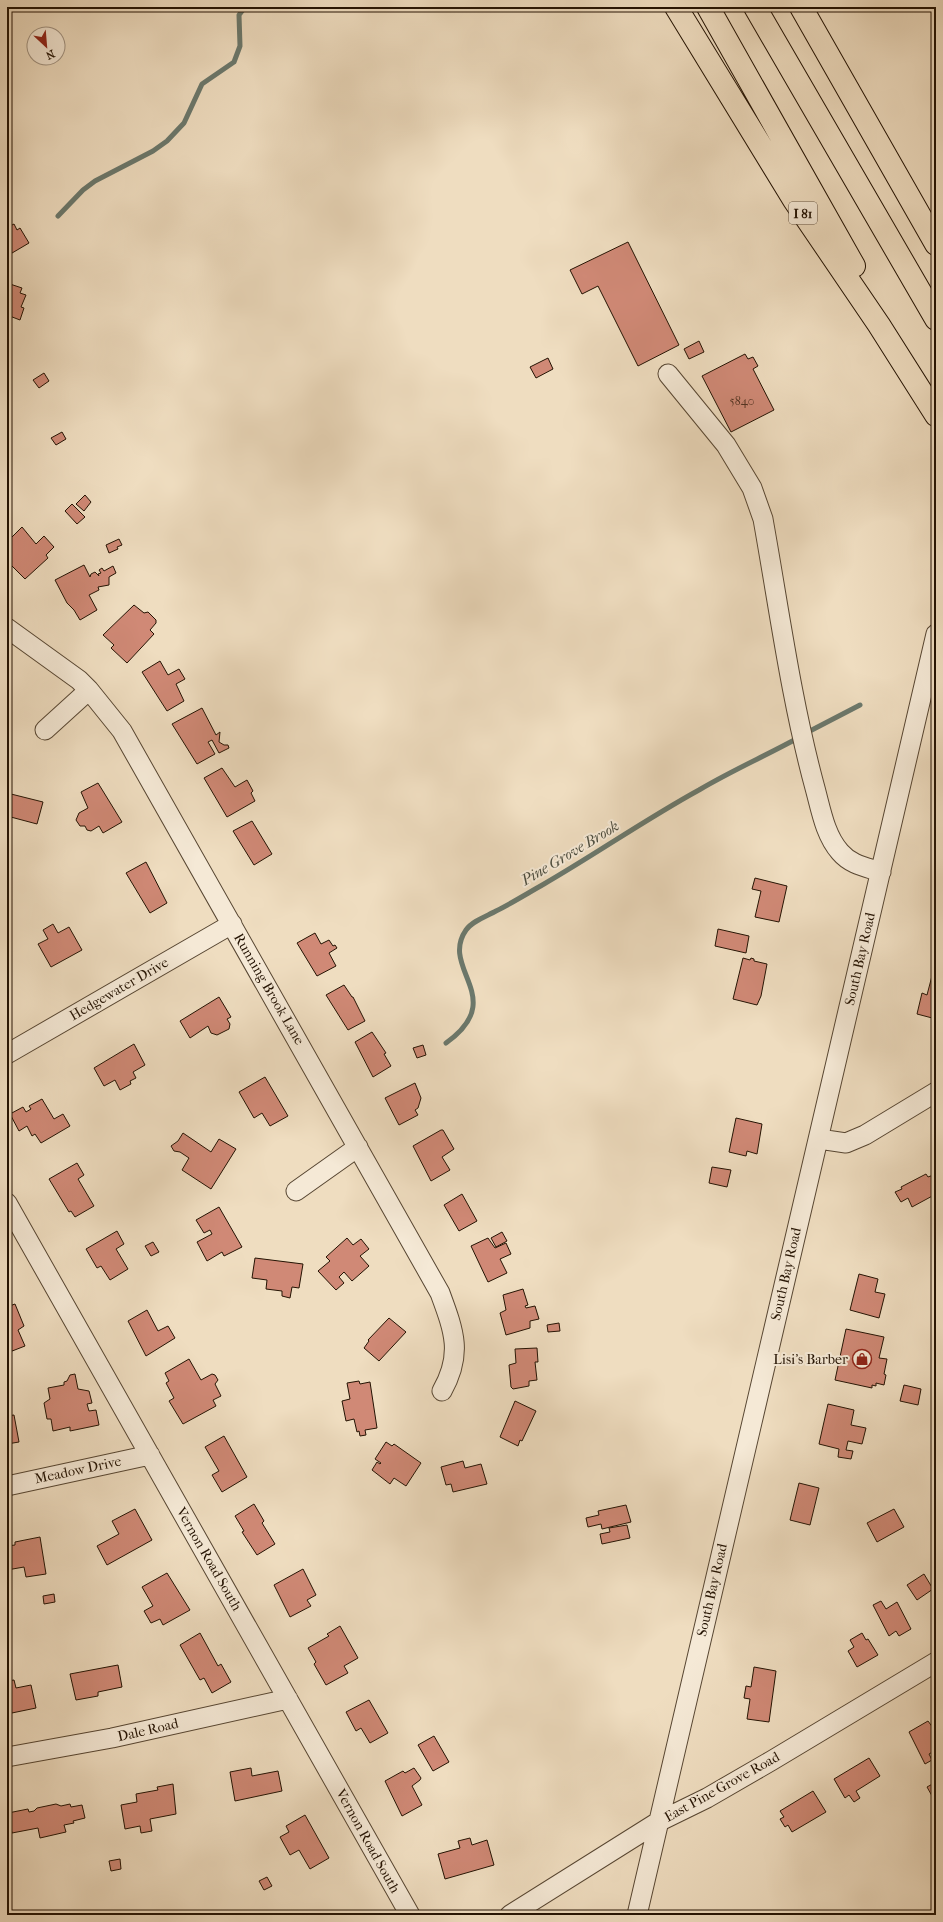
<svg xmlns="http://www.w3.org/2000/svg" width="943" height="1922" viewBox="0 0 943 1922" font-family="'IM FELL French Canon',serif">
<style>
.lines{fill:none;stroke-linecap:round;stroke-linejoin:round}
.stream{stroke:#6b786c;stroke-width:5}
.building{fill:#d08976;stroke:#241303}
.minor-casing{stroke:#574632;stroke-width:21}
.highway-casing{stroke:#241303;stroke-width:24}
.minor{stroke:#f5e9d6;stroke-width:19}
.highway{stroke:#efddc0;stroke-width:22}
.labels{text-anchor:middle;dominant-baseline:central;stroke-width:4;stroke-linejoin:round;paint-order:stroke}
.number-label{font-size:12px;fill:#4f3020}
.shield{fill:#f5e9d6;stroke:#635342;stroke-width:1}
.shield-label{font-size:13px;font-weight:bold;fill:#241303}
.street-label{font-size:14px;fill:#241303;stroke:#f5e9d6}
.poi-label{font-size:14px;fill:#241303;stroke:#f5e9d6;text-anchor:end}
.water-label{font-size:15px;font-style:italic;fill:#4d4e40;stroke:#f5e9d6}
</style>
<rect width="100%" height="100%" fill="#efddc0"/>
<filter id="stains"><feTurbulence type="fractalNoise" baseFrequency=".005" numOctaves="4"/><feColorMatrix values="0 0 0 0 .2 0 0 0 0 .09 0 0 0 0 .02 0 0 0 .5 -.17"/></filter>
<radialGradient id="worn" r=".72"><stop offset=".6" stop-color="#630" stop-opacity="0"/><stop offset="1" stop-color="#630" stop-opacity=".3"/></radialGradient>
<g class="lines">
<!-- stream -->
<path class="stream" d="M58 216 83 190 95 181 153 151 167 141 184 123 202 84 234 62 240 46 239 15 245 7
M808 732 860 705
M446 1043C509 998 439 969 466 930 472 921 487 916 496 911 512 903 528 893 544 884 596 854 646 819 699 790 731 771 765 756 798 738"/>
</g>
<!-- building -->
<path class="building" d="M14 224 17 230 20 228 29 243 7 256V225L8 227Z
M628 242 679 345 638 366 598 286 582 294 570 270Z
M7 283 22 288 20 293 26 295 21 307 24 308 20 320 7 315Z
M699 341 704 352 689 359 684 349Z
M745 354 748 359 753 357 758 366 753 369 774 410 731 432 702 376Z
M548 358 553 369 536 378 530 367Z
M44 373 49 381 39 388 33 380Z
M62 432 66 439 56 445 51 438Z
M85 495 91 502 84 511 76 504Z
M72 504 85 517 77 524 65 511Z
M22 527 36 544 44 536 54 547 46 555 48 558 25 579 7 561V542Z
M119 539 122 545 117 547 118 549 109 553 106 545Z
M84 565 90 577 91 574 95 572 99 576 98 574 101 573 99 570 102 568 104 571 113 566 116 573 109 577V585L98 587 99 590 89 595 97 610 80 620 74 610 67 603 55 580Z
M134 605 144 613 148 612 156 620V623L150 630 154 634 127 663 111 648 114 645 103 635Z
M160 661 168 675 179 669 185 679 176 684 184 701 167 711 142 672Z
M202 708 216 735 220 732 219 742 224 745H228L229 748 219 753 212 740 208 742 215 754 197 764 172 724Z
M222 768 235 787 247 780 253 791 251 793 255 801 227 817 204 778Z
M98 783 122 822 103 833 99 826 91 831 87 830 85 826H80L76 820 79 813 88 808 81 792Z
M7 793 43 802 37 824 7 816Z
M252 821 272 854 254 865 233 831Z
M146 862 167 903 150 913 126 873Z
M755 878 787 886 779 922 755 917 761 891 752 889Z
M53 924 58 933 69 927 82 950 51 967 38 944 48 939 43 930Z
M718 929 749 936 746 953 715 946Z
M315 933 321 944 329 940 333 946 335 945 337 948 329 953 336 966 317 976 297 943Z
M743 958 750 960 751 958 754 959V961L767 964 761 996 757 1005 733 999Z
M933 972 936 973V1019L917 1014 922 993 927 995Z
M344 985 352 997H353L365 1021 348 1030 326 995Z
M219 997 231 1017 227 1019 230 1024 229 1029 217 1035 211 1033 208 1026 190 1038 180 1021Z
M372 1032 386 1053 384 1054 391 1066 373 1077 355 1042Z
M134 1044 145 1065 133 1072 136 1078 130 1081 131 1084 120 1090 115 1080 104 1086 94 1068Z
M423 1045 426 1055 417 1058 413 1048Z
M265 1077 288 1116 270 1126 262 1113 254 1118 239 1092Z
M415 1083 421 1098 418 1108 415 1110 418 1115 399 1125 385 1098Z
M42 1099 54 1119 63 1114 70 1126 41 1143 35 1134 32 1136 27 1126 19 1131 10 1114 23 1107 26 1112 31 1109 29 1106Z
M736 1118 762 1124 757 1154 747 1151 746 1156 729 1152Z
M441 1130H443L454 1149 442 1157 450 1170 431 1181 413 1146Z
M183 1133 211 1152 219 1139 236 1149 211 1189 182 1170 189 1158 180 1152 174 1151 171 1146 178 1141Z
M77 1163 84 1175 78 1179 94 1206 75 1217 71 1211 69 1212 49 1179Z
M712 1167 731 1170 727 1187 709 1183Z
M926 1174 928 1177 936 1174V1188L934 1189 936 1194 912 1207 908 1198 901 1202 895 1192 902 1189 901 1187Z
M462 1194 477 1221 459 1231 444 1205Z
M219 1207 242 1247 224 1256 222 1252 207 1261 197 1242 212 1234 210 1230 204 1233 196 1220Z
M117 1231 124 1244 116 1249 128 1269 110 1280 101 1266 97 1268 86 1249Z
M502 1232 507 1241 496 1247 491 1238Z
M347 1238 353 1245 361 1239 369 1249 360 1256 369 1266 352 1281 344 1272 339 1277 344 1283 336 1290 318 1271 330 1261 326 1257Z
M488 1238 495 1248 506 1243 511 1254 500 1259 507 1273 488 1282 471 1246Z
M153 1242 159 1252 151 1256 145 1246Z
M255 1258 303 1264 299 1288 292 1287 290 1298 282 1296V1291L266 1289 267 1280 252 1278Z
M859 1274 878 1279 875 1292 885 1294 879 1318 850 1310Z
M523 1289 528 1305 525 1306 526 1308 535 1306 539 1319 530 1321V1328L506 1335 500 1313 506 1310 503 1295Z
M15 1304 24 1326 18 1330 25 1346 7 1353V1307Z
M147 1310 158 1331 168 1326 175 1338 146 1356 128 1321Z
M389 1318 406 1332 379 1361 364 1348 369 1341 368 1340Z
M559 1323 560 1331 548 1332 547 1325Z
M846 1329 884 1337 879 1358 887 1359 884 1374 886 1375 884 1385 876 1383V1386L872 1385V1388L835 1380Z
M537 1348 538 1362H535L537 1380 529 1381V1386L513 1389 511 1387 509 1365 516 1363 515 1349Z
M189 1359 201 1380 212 1374 215 1375 218 1380 215 1384 221 1396 213 1400 216 1406 183 1424 169 1401 174 1398 166 1383 169 1381 165 1373Z
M75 1374 78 1389 89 1391 92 1403 87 1404 89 1411 96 1410 99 1425 70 1431V1427L53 1431 51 1419H47L44 1403 50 1399 48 1388 64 1385V1382L67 1381 70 1375Z
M359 1381 360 1384 370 1382 377 1428 365 1430 366 1435 360 1436 359 1431 357 1432 354 1419 346 1421 342 1401 350 1399 347 1383Z
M904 1385 921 1389 918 1405 900 1401Z
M515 1401 536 1411 522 1441 520 1440 518 1446 500 1437Z
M828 1404 854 1410 851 1425 866 1428 862 1444 848 1441 846 1450 853 1451 851 1459 838 1457 839 1449 819 1444Z
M14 1415 19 1442 7 1444V1416Z
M224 1436 247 1477 222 1492 212 1475 219 1471 205 1447Z
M386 1442 392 1446 394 1444 421 1463 406 1486 394 1478 390 1484 372 1470 377 1462 380 1464 381 1463 375 1459Z
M463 1461 465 1468 481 1464 487 1484 453 1492 451 1484 446 1485 441 1467Z
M799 1483 819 1488 810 1525 790 1520Z
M254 1504 264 1521 262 1523 275 1544 257 1555 242 1532 244 1531 235 1516Z
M626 1505 631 1522 602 1529 601 1524 588 1527 586 1518 599 1515 598 1511Z
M135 1509 152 1540 107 1565 97 1546 119 1534 112 1521Z
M894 1509 904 1527 877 1542 867 1523Z
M627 1525 630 1538 602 1544 600 1534 610 1532 609 1528Z
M40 1537 46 1574 26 1577 24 1567 7 1570V1546L15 1545V1542Z
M303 1569 316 1595 307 1600 311 1606 290 1617 274 1585Z
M167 1573 190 1610 163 1625 160 1619 151 1623 144 1611 153 1606 142 1587Z
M924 1574 933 1589 917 1600 907 1585Z
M54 1594 55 1602 44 1604 43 1596Z
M881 1601 886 1609 897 1602 911 1629 899 1636 896 1631 889 1636 873 1605Z
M340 1626 358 1658 344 1666 348 1673 326 1685 314 1664 316 1662 308 1648 329 1636 327 1634Z
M200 1633 218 1666 221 1664 231 1682 212 1693 204 1678 200 1680 180 1645Z
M862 1633 866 1640 868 1639 878 1655 857 1667 848 1651 854 1647 850 1640Z
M118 1665 122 1687 98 1692V1696L76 1700 70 1674Z
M754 1667 776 1671 769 1722 747 1719 750 1699 744 1698 746 1686 751 1687Z
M14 1680 16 1688 31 1685 36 1708 7 1714V1681Z
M369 1700 388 1733 370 1743 361 1728 356 1731 346 1712Z
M928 1721 936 1732V1750L929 1754 932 1760 925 1764 909 1732Z
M434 1736 449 1762 433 1771 418 1745Z
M869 1758 880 1776 856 1791 860 1798 854 1802 849 1795 845 1798 834 1779Z
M251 1768 252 1776 278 1771 282 1791 235 1801 230 1772Z
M414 1768 421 1778 420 1780 412 1786 422 1805 402 1816 385 1781 403 1771 405 1773Z
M936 1782V1803L927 1787Z
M173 1784 176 1814 150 1819 152 1831 141 1833 140 1826 125 1829 121 1805 137 1802 136 1794 158 1790 157 1787Z
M813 1791 826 1812 792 1832 788 1825 785 1827 780 1819 784 1817 780 1811Z
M56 1804 61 1806 70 1804 71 1807 82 1805 85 1818 73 1821 74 1823 64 1825 66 1832 40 1838 38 1828 12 1833 8 1813 28 1809 29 1812 34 1811 37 1808Z
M305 1815 329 1858 310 1869 299 1850 290 1855 280 1837 289 1832 286 1826Z
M470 1838 472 1845 487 1840 494 1865 445 1879 438 1854 460 1848 458 1841Z
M120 1859 121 1869 111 1871 109 1861Z
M267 1877 272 1886 264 1890 259 1881Z"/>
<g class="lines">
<!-- minor casing -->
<g class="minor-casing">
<path id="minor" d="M668 374 726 445 752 488 763 519C779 608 791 700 815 788 821 810 825 835 840 852 851 865 866 867 881 872
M7 628 79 680 89 690 122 731 440 1293C454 1331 463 1354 442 1391
M45 730 89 690
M7 1054 232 924
M819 1139 846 1143 865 1135 936 1092
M296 1191 358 1147
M7 1203 410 1915
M7 1486 150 1455
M7 1757 112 1738 288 1699
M510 1915 658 1822 707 1798 771 1761 936 1662
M637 1915 936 634"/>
</g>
<!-- highway casing -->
<g class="highway-casing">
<path id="highway" d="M676 7 794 200 879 325 936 415
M708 7 854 266
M755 7 936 319
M801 7 936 244"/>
</g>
<!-- minor -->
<use href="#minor" class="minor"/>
<!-- highway -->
<use href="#highway" class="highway"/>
</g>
<!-- icons -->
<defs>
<g id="shop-ring" transform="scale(1)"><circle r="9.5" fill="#f5e9d6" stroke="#8f2418" stroke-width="1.5"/><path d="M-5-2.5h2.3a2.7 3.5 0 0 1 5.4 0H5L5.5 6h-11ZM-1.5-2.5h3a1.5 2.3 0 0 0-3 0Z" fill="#8f2418"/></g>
</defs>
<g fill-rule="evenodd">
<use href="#shop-ring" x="862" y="1359"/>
</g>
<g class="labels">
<!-- number labels -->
<g class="number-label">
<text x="742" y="401">5840</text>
</g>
<!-- shield labels -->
<rect class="shield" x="789" y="202" width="28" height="22" rx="3"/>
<g class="shield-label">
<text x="803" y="213">I 81</text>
</g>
<!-- street labels -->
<g class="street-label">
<text transform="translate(860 959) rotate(-77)">South Bay Road</text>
<text transform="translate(119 989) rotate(-30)">Hedgewater Drive</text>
<text transform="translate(269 989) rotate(60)">Running Brook Lane</text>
<text transform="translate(786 1274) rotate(-77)">South Bay Road</text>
<text transform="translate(78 1470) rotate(-12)">Meadow Drive</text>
<text transform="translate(209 1559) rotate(60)">Vernon Road South</text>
<text transform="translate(712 1590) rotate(-77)">South Bay Road</text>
<text transform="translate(148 1730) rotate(-13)">Dale Road</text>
<text transform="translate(722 1787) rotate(-29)">East Pine Grove Road</text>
<text transform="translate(368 1841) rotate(61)">Vernon Road South</text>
</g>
<!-- poi labels -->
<g class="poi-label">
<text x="848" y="1359">Lisi's Barber</text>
</g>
<!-- water labels -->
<g class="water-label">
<text transform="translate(570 853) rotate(-31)">Pine Grove Brook</text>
</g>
</g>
<!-- margin -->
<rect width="943" height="1922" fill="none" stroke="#efddc0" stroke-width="24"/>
<rect x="8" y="8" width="927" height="1906" fill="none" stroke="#241303" stroke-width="2"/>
<rect x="12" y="12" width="919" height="1898" fill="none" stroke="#241303"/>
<!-- north arrow -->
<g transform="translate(46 46) rotate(154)"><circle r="19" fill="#f5e9d6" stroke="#a19382"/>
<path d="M0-3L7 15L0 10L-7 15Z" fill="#8f2418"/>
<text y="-6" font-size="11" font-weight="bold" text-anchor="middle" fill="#241303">N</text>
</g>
<rect width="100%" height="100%" filter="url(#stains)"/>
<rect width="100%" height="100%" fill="url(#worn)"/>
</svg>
